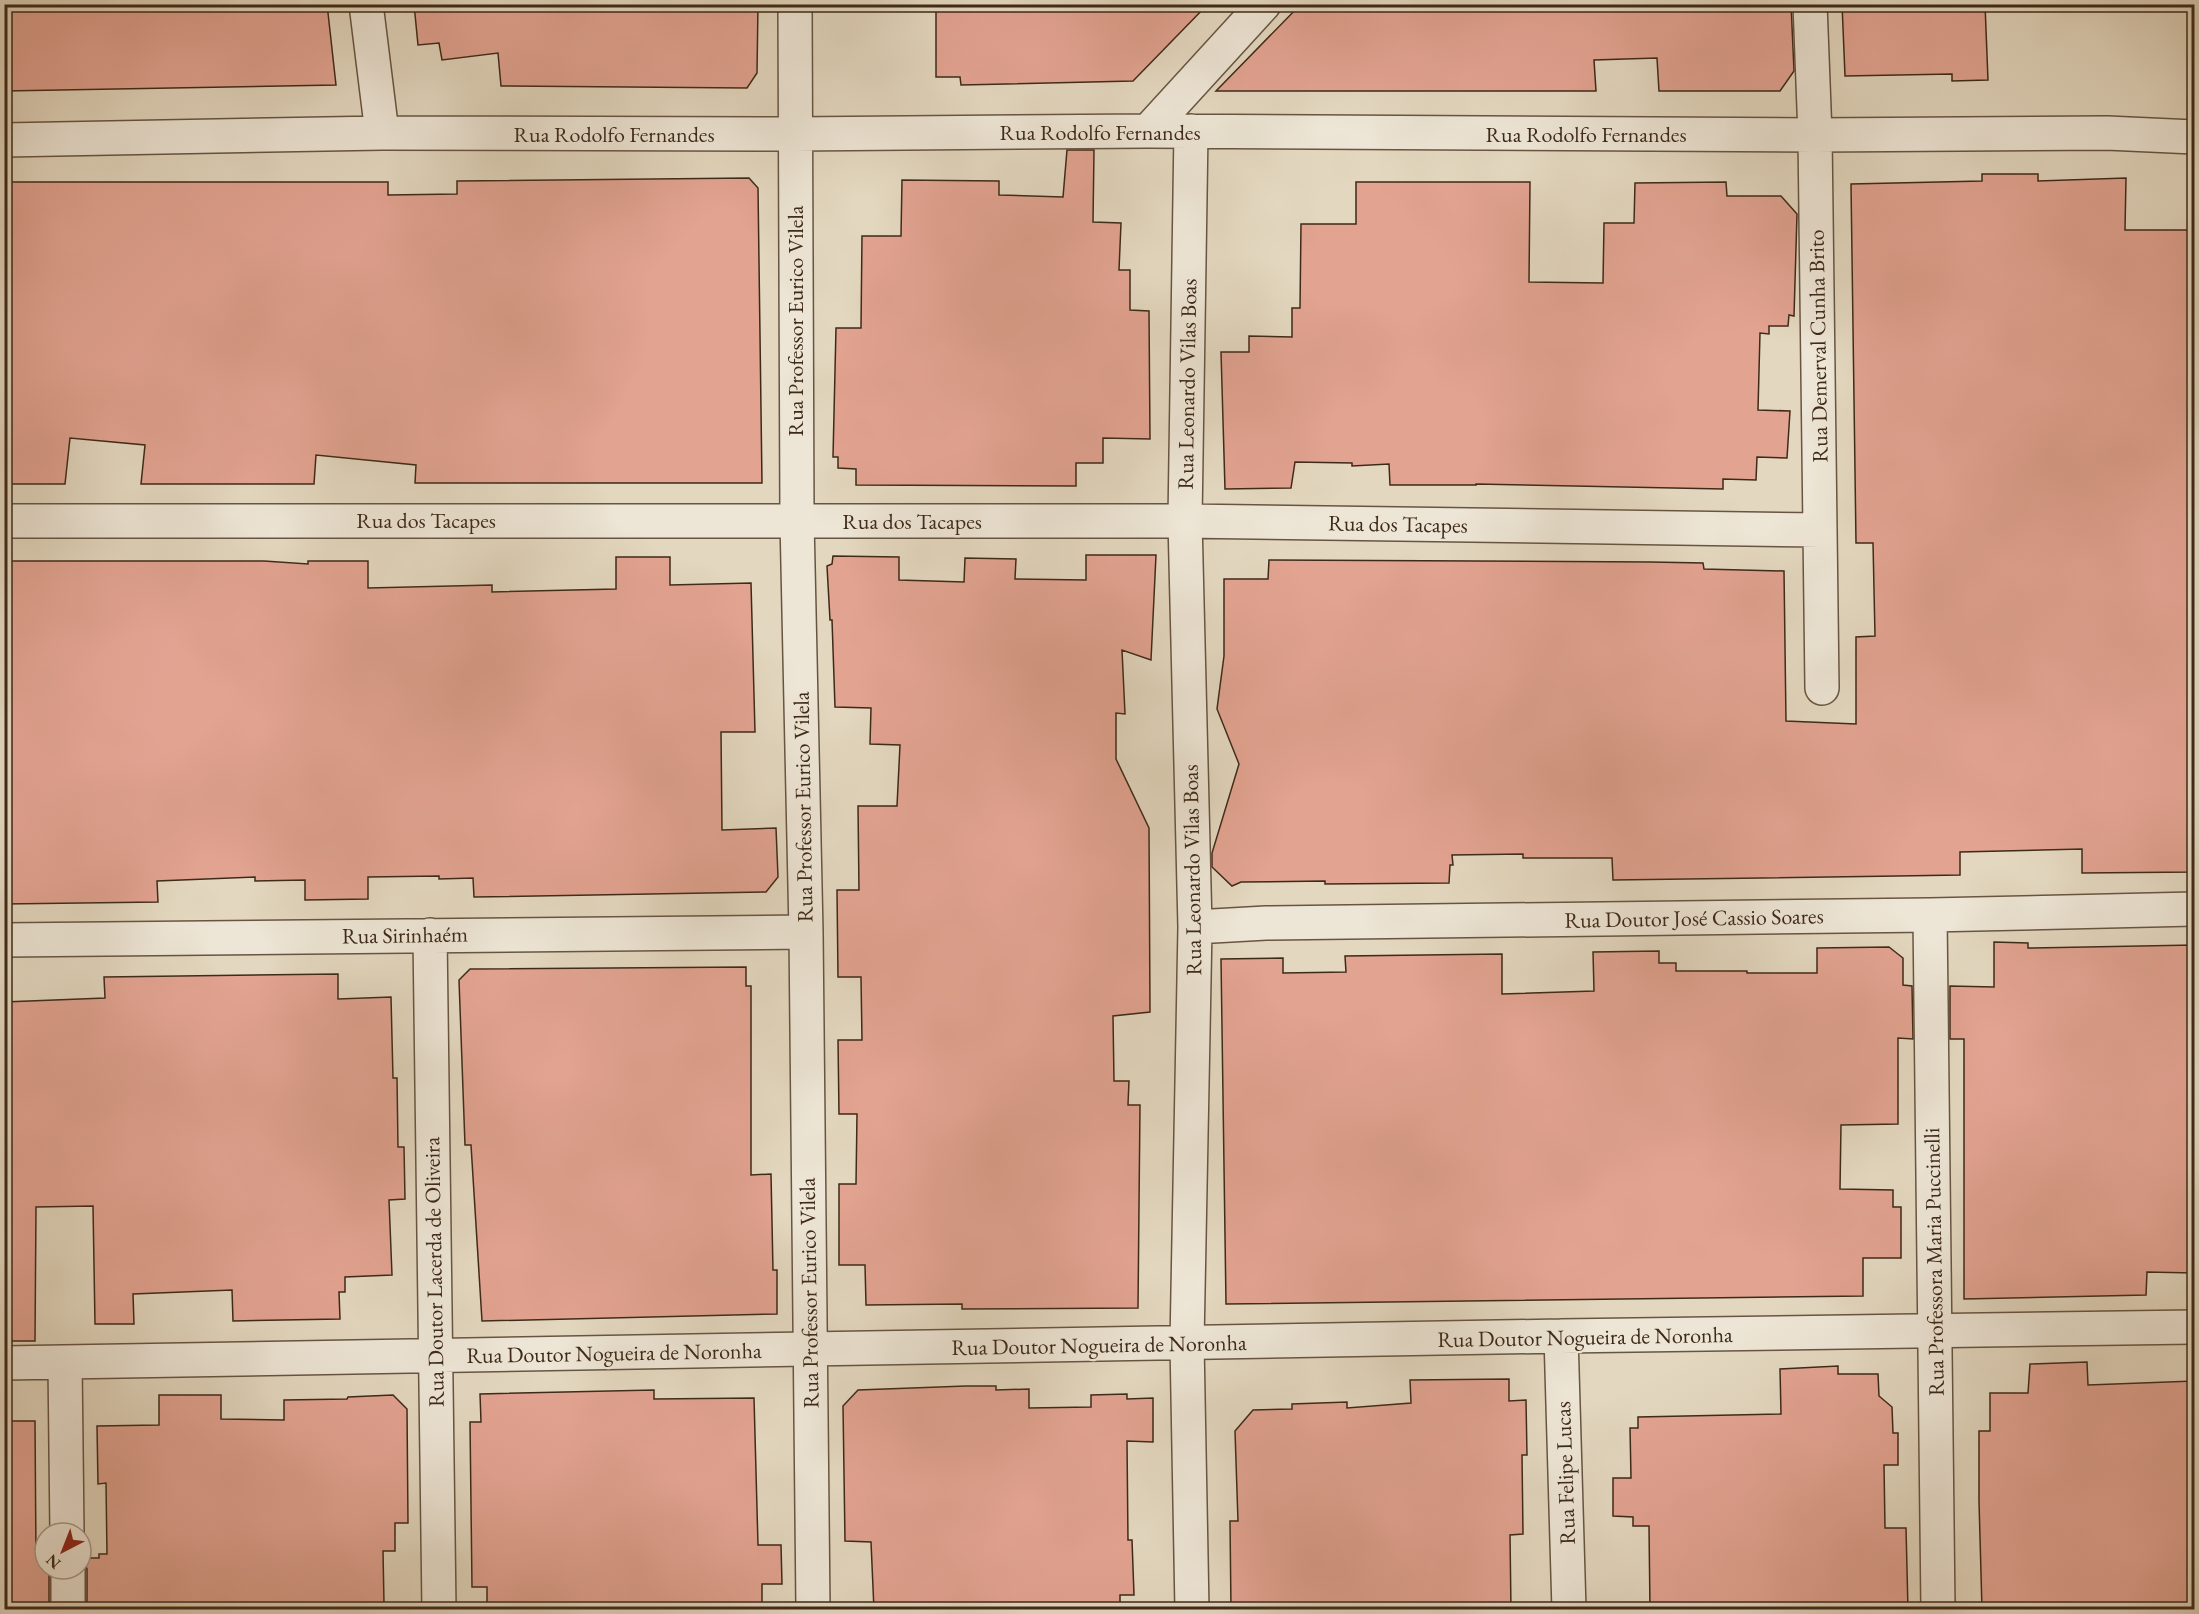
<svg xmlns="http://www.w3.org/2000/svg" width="2199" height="1614" viewBox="0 0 2199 1614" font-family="'EB Garamond',serif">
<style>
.building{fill:#e2a391;stroke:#3e2a19;stroke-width:1.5}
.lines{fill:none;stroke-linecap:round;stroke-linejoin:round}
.minor-casing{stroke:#675542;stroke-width:36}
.minor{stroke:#ede5d5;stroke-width:33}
.labels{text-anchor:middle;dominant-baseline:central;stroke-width:4.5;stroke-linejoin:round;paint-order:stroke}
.street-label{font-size:22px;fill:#3e2a19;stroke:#ede5d5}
</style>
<rect width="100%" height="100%" fill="#e3d7bf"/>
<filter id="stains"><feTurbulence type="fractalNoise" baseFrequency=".00333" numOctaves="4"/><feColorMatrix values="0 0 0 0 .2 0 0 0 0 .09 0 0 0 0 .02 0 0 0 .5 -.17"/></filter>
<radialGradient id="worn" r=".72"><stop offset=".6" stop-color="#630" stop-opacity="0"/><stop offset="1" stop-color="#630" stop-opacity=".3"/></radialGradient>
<!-- building -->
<path class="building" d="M4 4H327L336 85 4 91Z
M414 4H758L757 73 747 88 501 86 498 53 442 60 439 43 418 45Z
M936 4H1208L1133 81 961 85 960 77H936Z
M1301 4H1791L1794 71 1780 91H1659L1657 58 1594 60 1596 91H1216Z
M1842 4H1985L1988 80 1952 81V74L1845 76Z
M1067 150H1094L1093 222 1121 223 1119 270H1130V310L1149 311 1150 439 1103 438V463H1076V486L856 485V469L838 468V457H833L836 328H861L862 236H901L902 180 999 181V195L1063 197Z
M1982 174H2038V181L2126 178 2125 230H2192L2191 390H2194V872L2082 873V849L1960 852V875L1897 876 1613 880 1612 858H1523V854L1452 855 1453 865H1450L1449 883 1325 884V881L1241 882 1232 886 1212 867V853L1239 764 1217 709 1224 656V579H1268L1269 560 1651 562 1703 563 1704 569 1784 571 1786 721 1856 724V637L1875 636 1873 543H1856L1851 184 1982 181Z
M749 178 758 188 762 483H415L416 465 316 455 314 484H141L145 445 70 438 65 484H4V182H388V195L457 194V181Z
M1356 182H1530L1529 282 1603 283 1604 223H1634L1635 183 1726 182 1727 196H1781L1797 214 1794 316 1789 315 1788 326H1769V334L1760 333 1758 410 1790 411 1787 458 1757 457 1756 480 1723 479V489L1476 484V485H1390L1389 464 1352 466V463L1295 462 1291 488 1225 489 1221 352H1249V336L1292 337V308H1300L1301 224H1356Z
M1086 555H1156L1151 660 1122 650 1125 714 1116 713V759L1149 828 1150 1012 1113 1016 1114 1081H1129L1128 1105H1140L1138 1308 962 1309V1304L866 1305 865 1265H839V1184H856L857 1114H839L838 1040H862L861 977H838L837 890H859L858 806H897L900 745 870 744 871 708 835 707 832 620H830L827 566 832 564 833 556 899 557V580L964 582 965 558 1016 559 1015 579 1086 580Z
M616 557H670V585L751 583 755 732H721L722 830 776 828 778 877 766 892 474 897 473 878 439 879V876L368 877V899L305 900V880L255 881V877L157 881 158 902 4 904V561H264L308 564V561H368V588L492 585V592L616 589Z
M1994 942 2028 943V948L2194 945V1273L2147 1272 2146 1295 1964 1299V1039H1950V986L1994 987Z
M1889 947 1903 958V985L1912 986 1913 1039 1898 1038V1124L1841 1125 1840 1189 1893 1190V1207H1901V1258H1863V1296L1226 1304 1221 959 1283 958V973L1346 972 1345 956 1502 954V994L1594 991 1593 952 1659 951V963H1676V971H1747V973H1817V948Z
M746 967V986H751V1175L771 1174 773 1270H777V1314L482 1321 471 1145H465L459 980 470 969Z
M338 974V999L391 997 393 1078H397L398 1147H404L405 1199 389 1200 392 1275 345 1277V1292H339L340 1319 233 1321 232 1290 133 1294 134 1324H95L93 1206 36 1207 35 1341H4V1002L105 998 104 977Z
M2087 1362 2088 1385 2194 1381V1610H1982L1979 1501V1431H1990V1393H2028L2030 1364Z
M1838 1366V1374H1878L1879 1396 1892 1407 1893 1433H1898V1465H1884L1885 1528H1906L1908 1610H1650L1649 1526H1633V1517L1613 1516V1478H1631L1630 1428H1638V1417L1781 1414 1780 1369Z
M1509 1379V1401L1526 1400 1527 1455H1522L1523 1534 1510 1535 1511 1610H1231L1230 1521H1238L1235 1431 1253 1410 1292 1409V1404L1347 1402V1408L1411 1403 1410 1380Z
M966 1386H996V1390L1029 1389V1408L1091 1407V1395L1127 1394V1399L1153 1398V1442L1127 1441 1128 1540H1132L1134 1595H1120V1610H874L871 1542 845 1541 843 1406 858 1390Z
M654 1390V1399L754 1398 758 1545H781L782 1584H762V1610H492V1607H487V1587H472L470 1422H481L480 1394Z
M159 1395H221V1419L284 1420V1400L347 1399 348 1397 393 1395 407 1409 408 1523H395V1551H383L384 1604H294V1610H87V1569L82 1558H99V1554H107L106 1483 98 1484 97 1426 159 1425Z
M4 1421H35L36 1558H45V1569H49V1610H4Z"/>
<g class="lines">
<!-- minor casing -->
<g class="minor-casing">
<path id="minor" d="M366 4 382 133
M795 4 797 520 806 932 813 1610
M1810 4 1815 135 1822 688
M1148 131 1264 4
M1191 131 1185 521 1195 927 1187 1343 1192 1610
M4 140 382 133 794 134 1148 131 1815 135 2107 133 2194 137
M4 521H1185L1820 530
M1930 915 1938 1610
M1195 927 1266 923 1930 915 2194 909
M430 935 439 1610
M4 940 806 932
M1561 1336 1569 1610
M4 1363 1561 1336 2194 1327
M65 1363 67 1533
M68 1569V1610"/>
</g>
<!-- minor -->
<use href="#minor" class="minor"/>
</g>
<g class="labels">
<!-- street labels -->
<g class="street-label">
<text x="1100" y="132">Rua Rodolfo Fernandes</text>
<text x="614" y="134">Rua Rodolfo Fernandes</text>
<text x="1586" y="134">Rua Rodolfo Fernandes</text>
<text transform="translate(795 321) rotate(-90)">Rua Professor Eurico Vilela</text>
<text transform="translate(1818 346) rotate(-91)">Rua Demerval Cunha Brito</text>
<text transform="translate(1187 384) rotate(-89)">Rua Leonardo Vilas Boas</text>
<text x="426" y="520">Rua dos Tacapes</text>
<text x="912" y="521">Rua dos Tacapes</text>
<text transform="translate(1398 524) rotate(1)">Rua dos Tacapes</text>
<text transform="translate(803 807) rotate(-91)">Rua Professor Eurico Vilela</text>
<text transform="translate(1192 870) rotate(-91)">Rua Leonardo Vilas Boas</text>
<text transform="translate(1694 918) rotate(-1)">Rua Doutor José Cassio Soares</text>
<text transform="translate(405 935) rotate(-1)">Rua Sirinhaém</text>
<text transform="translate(1934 1262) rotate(-91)">Rua Professora Maria Puccinelli</text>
<text transform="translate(434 1272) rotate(-91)">Rua Doutor Lacerda de Oliveira</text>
<text transform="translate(809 1293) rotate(-91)">Rua Professor Eurico Vilela</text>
<text transform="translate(1585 1337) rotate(-1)">Rua Doutor Nogueira de Noronha</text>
<text transform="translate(1099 1345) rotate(-1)">Rua Doutor Nogueira de Noronha</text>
<text transform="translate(614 1353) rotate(-1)">Rua Doutor Nogueira de Noronha</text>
<text transform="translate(1565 1473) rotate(-92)">Rua Felipe Lucas</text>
</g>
</g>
<!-- margin -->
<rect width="2199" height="1614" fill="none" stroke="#e3d7bf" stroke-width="24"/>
<rect x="6" y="6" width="2187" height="1602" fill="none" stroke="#3e2a19" stroke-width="3"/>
<rect x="12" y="12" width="2175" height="1590" fill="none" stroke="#3e2a19" stroke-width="1.5"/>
<!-- north arrow -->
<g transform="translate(63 1551) rotate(222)"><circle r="28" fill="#ede5d5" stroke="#a79a8a" stroke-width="1.5"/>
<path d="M0-4.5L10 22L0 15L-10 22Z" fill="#8f2418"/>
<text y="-9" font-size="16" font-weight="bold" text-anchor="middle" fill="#3e2a19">N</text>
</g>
<rect width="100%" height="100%" filter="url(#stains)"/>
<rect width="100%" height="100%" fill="url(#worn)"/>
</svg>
